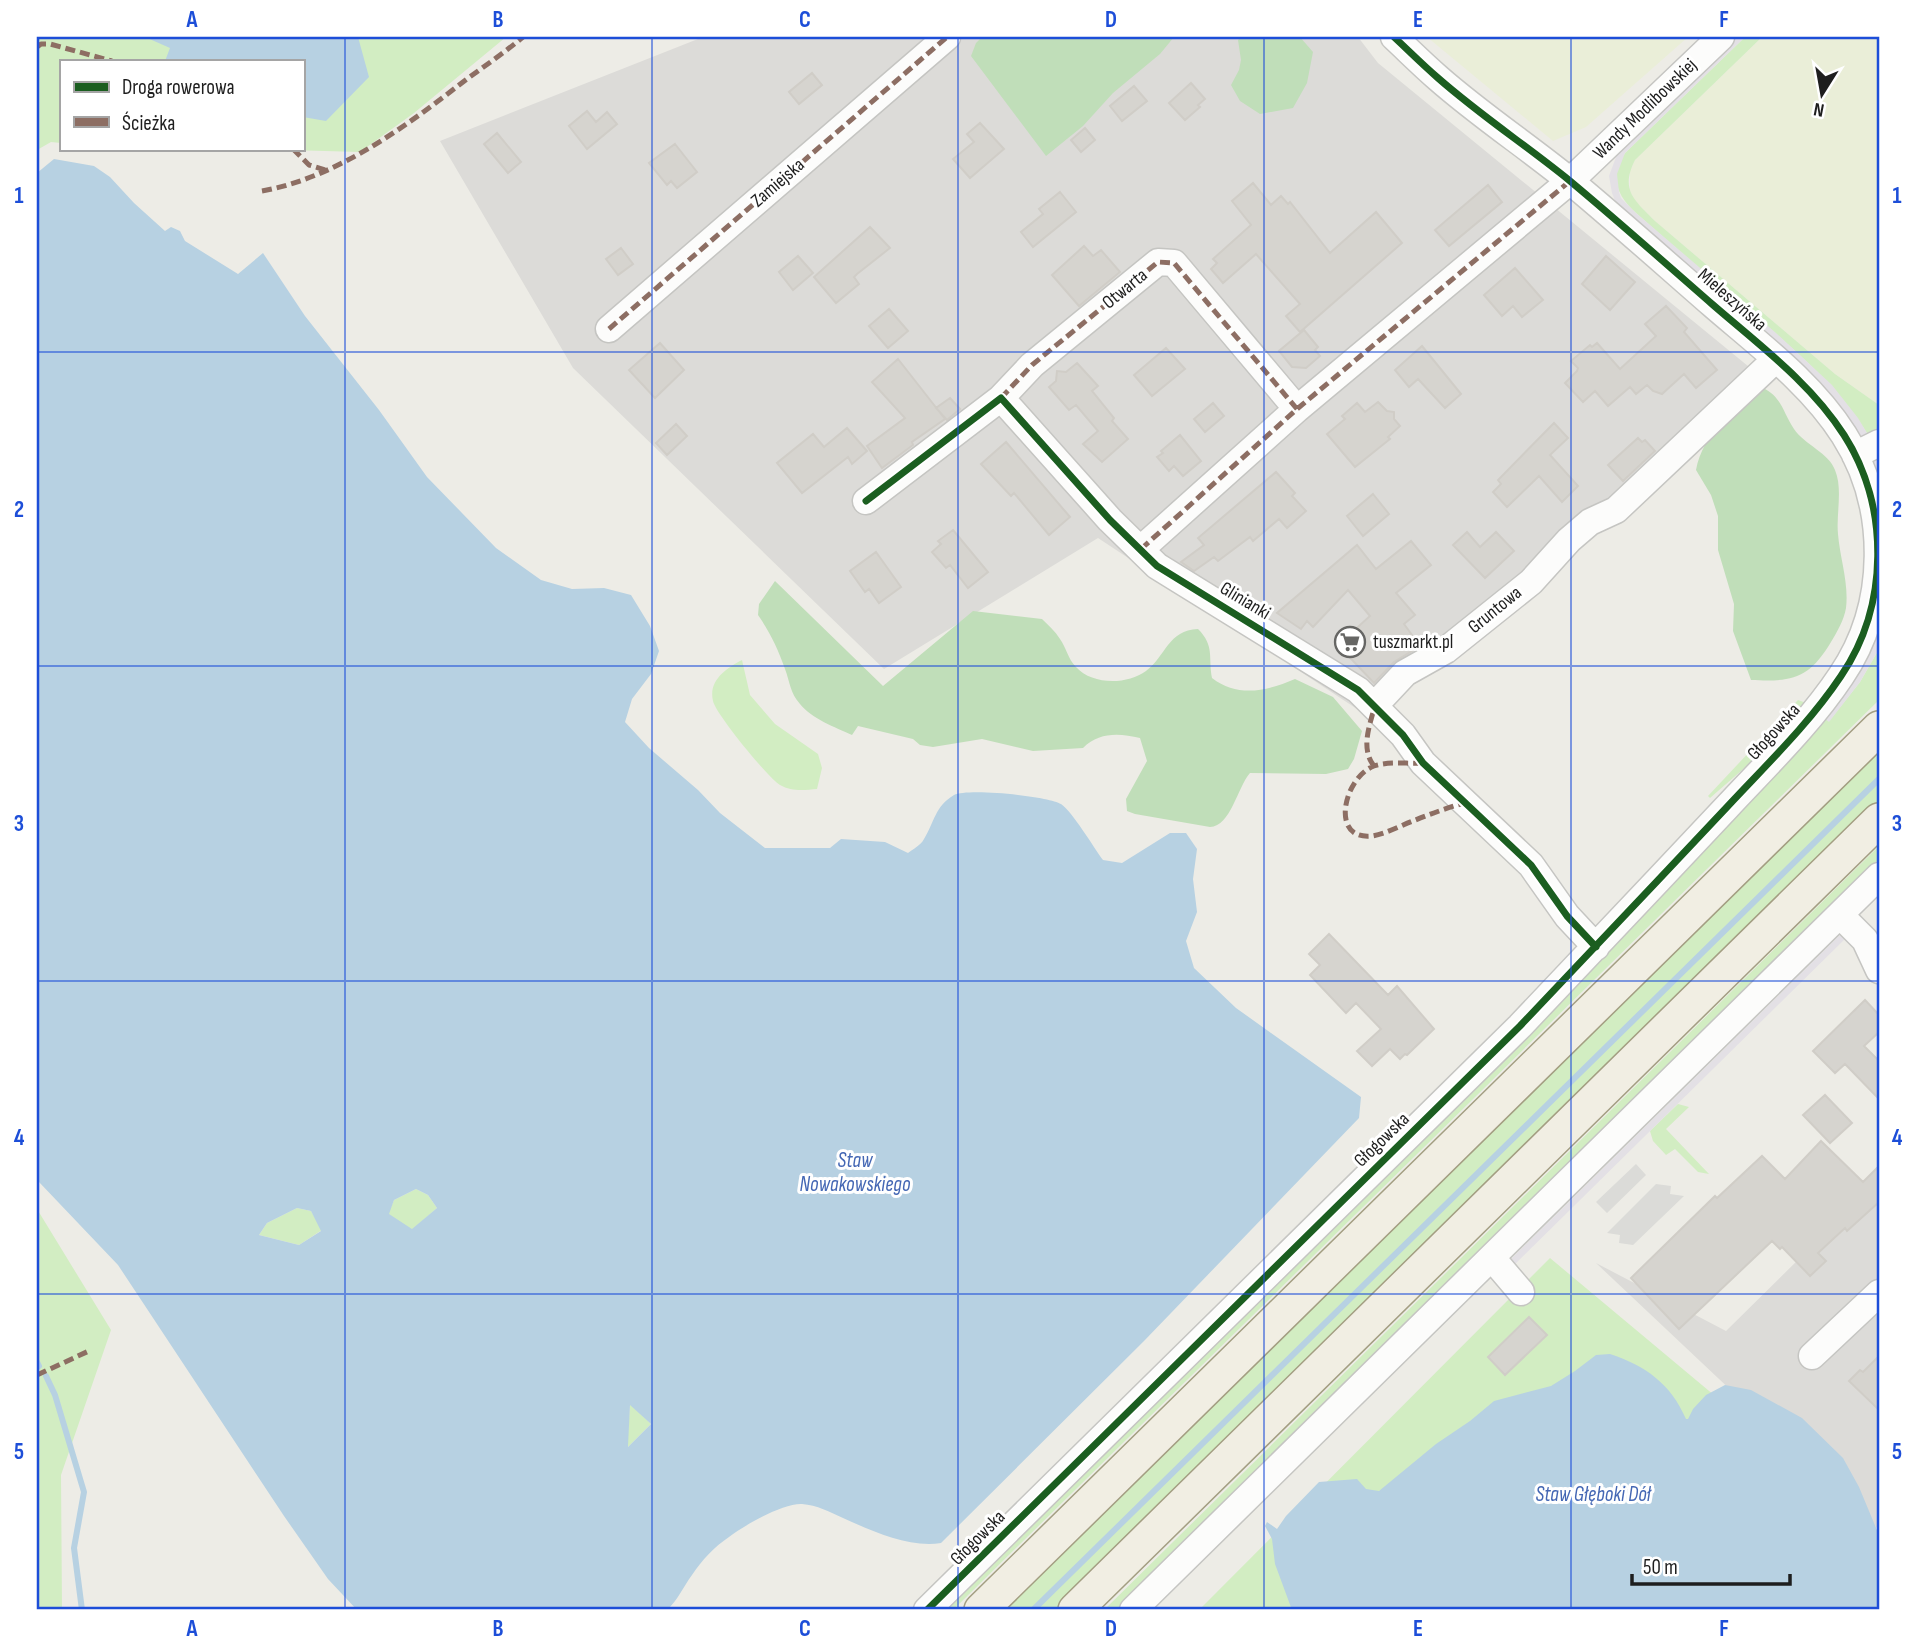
<svg xmlns="http://www.w3.org/2000/svg" width="1916" height="1647" viewBox="0 0 1916 1647" font-family="'Sofia Sans Condensed',sans-serif">
<style>
.residential{fill:#dcdbd8}
.farmland{fill:#eaeed8}
.grass{fill:#d2edc2}
.forest{fill:#c0deb9}
.parking{fill:#dbdbd8}
.plaza{fill:#e3e0e5}
.water{fill:#b7d1e2;fill-rule:evenodd}
.lines{fill:none;stroke-linecap:round;stroke-linejoin:round}
.stream{stroke:#b7d1e2;stroke-width:6}
.building{fill:#d6d4cf;stroke:#d0cdc7;stroke-width:2}
.minor-casing{stroke:#c5c5c2;stroke-width:29}
.major-casing{stroke:#a39e82;stroke-width:36}
.minor{stroke:#fcfcfb;stroke-width:26}
.major{stroke:#f1eee3;stroke-width:33}
.quiet{stroke:#8d6e63;stroke-width:5;stroke-dasharray:10 5;stroke-linecap:butt}
.cycleway-casing{stroke:#fff;stroke-width:11}
.cycleway{stroke:#1b5e20;stroke-width:7}
.grid{fill:none;stroke:#1d4ed8;stroke-width:2;stroke-opacity:0.55}
.labels{text-anchor:middle;dominant-baseline:central;stroke-width:6;stroke-linejoin:round;paint-order:stroke}
.street-label{font-size:19px;fill:#1e1e1e;stroke:#fff}
.poi-label{font-size:19px;fill:#1e1e1e;stroke:#fff;text-anchor:start}
.water-label{font-size:21px;font-style:italic;fill:#4467b4;stroke:#fff}
.neatline{fill:none;stroke:#1d4ed8;stroke-width:2.5}
.grid-label{font-size:23px;text-anchor:middle;font-weight:bold;fill:#1d4ed8}
</style>
<rect width="100%" height="100%" fill="#edece6"/>
<!-- residential -->
<path class="residential" d="M703 37H1358L1378 63 1765 380 1357 709 1098 538 884 669 573 368 440 141Z
M1879 1180V1530L1596 1263 1726 1331Z"/>
<!-- farmland -->
<path class="farmland" d="M1427 37H1688L1586 127 1553 141Z
M1762 37H1879V405L1835 374 1655 221 1634 200 1630 190V171L1635 160Z"/>
<!-- grass -->
<path class="grass" d="M37 37H506L414 113 360 152 252 149H303V61H61V143L51 142 37 150Z
M1745 37H1762L1635 160C1620 190 1634 200 1655 221L1835 374 1879 405V434L1870 438C1840 387 1794 349 1749 311 1711 278 1673 246 1636 213 1617 196 1609 177 1625 153Z
M1879 649V700L953 1610H943L1824 718 1829 721 1860 682Z
M742 660 750 695 775 724 818 754 822 768 817 789C805 790 792 792 780 785 769 779 715 713 713 701 708 680 727 668 742 660Z
M1798 700 1806 703 1757 757 1710 798 1708 796Z
M1879 749V801L1056 1610H1002Z
M1879 846V859L1118 1610H1104Z
M1678 1104 1689 1107 1666 1129 1709 1174 1698 1172 1675 1149 1666 1155 1653 1141 1650 1131Z
M416 1189 428 1195 437 1208 412 1230 388 1214 394 1200Z
M297 1208 311 1211 322 1230 299 1245 259 1235 267 1223Z
M37 1209 111 1330 61 1475 62 1610H37Z
M1550 1258 1879 1533V1610H1199Z
M630 1404 651 1424 627 1448Z"/>
<!-- forest -->
<path class="forest" d="M982 37H1174L1160 54 1113 93 1083 126 1046 156 971 56 976 43Z
M1241 37H1300L1313 52 1307 83 1293 108 1260 114 1240 101 1231 85 1239 70 1241 60 1238 40Z
M1763 388C1782 397 1783 413 1794 429 1805 445 1829 453 1835 470 1843 489 1836 514 1838 534 1840 559 1849 583 1846 608 1844 620 1837 632 1831 642 1809 679 1792 682 1751 680L1733 631 1734 604 1718 550V516L1711 495 1696 470C1703 433 1734 408 1763 388Z
M775 581 883 686 973 611 1042 619C1048 625 1055 631 1060 639 1066 647 1068 659 1076 667 1092 685 1127 685 1146 671 1166 656 1168 630 1198 629 1215 646 1208 657 1212 678 1238 698 1267 691 1295 679L1333 697 1362 731 1354 759 1348 769 1326 774 1250 773C1237 788 1231 826 1210 827L1135 814 1127 811 1126 799 1147 761 1140 738C1119 733 1099 732 1083 748L1033 751 982 739 933 747 920 745 913 739 858 726 852 735C835 727 812 719 800 704 790 693 790 682 785 669 778 649 770 632 758 615L759 604Z"/>
<!-- parking -->
<path class="parking" d="M1636 1164 1646 1175 1607 1213 1596 1202Z
M1656 1184 1671 1186 1670 1194 1684 1196 1633 1245 1619 1243 1620 1235 1607 1233Z"/>
<!-- plaza -->
<path class="plaza" d="M1736 37H1745L1625 153 1617 174 1619 192 1621 198 1636 213 1776 333 1832 385 1858 418 1870 438 1879 458V476L1863 439 1850 419 1824 388 1624 211 1616 203 1612 193 1609 176 1618 152Z
M1879 634V649L1860 682 1829 722 1824 718Z
M1839 936H1848L1510 1269 1506 1264Z"/>
<!-- water -->
<path class="water" d="M145 37H358L369 77 326 121 303 117V61H165L170 48Z
M54 159 94 166 110 177 134 203 165 231 171 227 180 231 185 241 238 274 263 253 305 316 379 410 427 477 496 548 541 580 572 589 604 588 631 595 650 626 659 651 651 674 632 699 625 722 649 748 698 790 720 813 765 848H830L841 839 885 842 908 853C913 849 921 845 924 839 934 823 935 806 954 795 968 788 1048 796 1061 804 1072 811 1094 848 1103 860L1122 863 1170 833H1186L1197 849 1193 879 1197 912 1186 941 1194 968 1236 1008 1361 1097 1359 1118 1144 1341 941 1543C909 1548 872 1531 843 1518 830 1512 817 1505 802 1504 783 1503 745 1525 729 1537 714 1547 702 1560 692 1575 683 1587 678 1600 667 1610H357L328 1579 284 1516 118 1265 39 1182 37 1178V173ZM416 1189 428 1195 437 1208 412 1229 389 1214 394 1200ZM297 1208 311 1211 321 1231 299 1245 259 1235 267 1223ZM630 1405 651 1424 628 1447V1446Z
M1610 1354C1646 1366 1671 1384 1686 1419H1688L1693 1409 1706 1395 1725 1385 1751 1390 1802 1418 1843 1458 1859 1487 1879 1535V1610H1292L1275 1564 1272 1539 1265 1526 1267 1522 1277 1529 1286 1516 1319 1482 1357 1479 1366 1489 1379 1491 1436 1444 1470 1421 1494 1401 1551 1386 1575 1371 1596 1355Z"/>
<g class="lines">
<!-- stream -->
<path class="stream" d="M37 1362 39 1366
M46 1376 55 1395 84 1492 74 1548 82 1610
M1033 1610 1879 779"/>
</g>
<!-- building -->
<path class="building" d="M812 73 822 85 799 104 789 92Z
M1191 83 1205 99 1198 105 1200 107 1185 120 1169 103Z
M1134 86 1147 101 1122 121 1110 106Z
M587 111 596 122 607 112 617 124 587 149 569 126Z
M980 123 1004 149 970 178 953 159 974 142 967 134Z
M1085 128 1095 140 1081 152 1071 140Z
M497 133 521 162 508 173 484 144Z
M675 144 697 172 677 188 671 181 667 185 649 163Z
M1253 183 1271 205 1281 196 1288 204 1290 202 1330 253 1376 212 1402 243 1300 332 1286 316 1300 304 1256 254 1223 283 1211 269 1217 263 1213 259 1251 225 1232 201Z
M1488 185 1502 202 1449 246 1435 230Z
M1060 192 1076 212 1033 247 1021 232 1043 214 1039 209Z
M870 227 890 248 857 274 854 277 859 284 836 303 814 277Z
M1084 246 1093 256 1101 250 1120 272 1079 306 1052 275Z
M621 248 633 264 618 275 606 259Z
M798 256 813 273 793 290 779 272Z
M1606 256 1635 282 1610 310 1582 284Z
M1515 268 1543 300 1522 317 1513 306 1502 316 1484 295Z
M1666 306 1687 328 1684 332 1717 370 1696 388 1684 374 1662 394 1653 391 1647 385 1636 394 1630 387 1608 406 1595 391 1583 402 1565 383 1577 371 1578 368 1571 361 1590 345 1592 347 1597 343 1620 369 1656 336 1645 324Z
M889 309 908 331 888 348 869 326Z
M1304 330 1318 347 1315 350 1320 356 1306 368 1292 367 1279 351Z
M660 343 684 370 655 398 629 370Z
M1422 346 1461 394 1445 408 1418 379 1409 387 1395 370Z
M1166 348 1185 369 1152 396 1134 375Z
M898 359 945 419 912 442 913 445 882 468 867 446 905 418 872 382Z
M1077 363 1098 386 1092 391 1114 418 1112 421 1128 439 1102 462 1083 444 1098 431 1076 405 1069 410 1049 387 1056 381 1057 371 1066 372Z
M950 398 960 409 947 420 936 408Z
M1378 402 1387 411 1394 412V419L1400 426 1388 437 1390 439 1355 467 1327 434 1345 419 1342 416 1357 403 1365 412Z
M1213 403 1224 416 1205 432 1194 419Z
M1554 423 1568 438 1550 455 1578 486 1562 502 1539 476 1507 507 1493 492 1501 484 1498 480Z
M676 424 687 436 667 455 656 443Z
M847 428 867 451 852 464 848 457 802 493 777 463 813 434 824 447Z
M1180 435 1201 461 1183 476 1174 466 1169 471 1157 457 1163 453 1161 451Z
M1638 438 1642 442 1645 440 1655 451 1623 481 1608 465Z
M1006 442 1070 517 1049 535 1014 493 1011 496 981 464Z
M1276 472 1295 493 1292 496 1306 511 1287 528 1279 519 1253 541 1250 537 1218 561 1214 557 1194 571 1181 562 1204 545 1198 538Z
M1373 494 1389 514 1363 536 1347 516Z
M953 530 988 572 968 588 950 565 946 568 932 552 941 544 938 541Z
M1467 532 1480 547 1496 532 1514 551 1485 578 1453 545Z
M1411 541 1431 565 1396 593 1415 615 1404 624 1420 646 1394 662 1374 683 1338 645 1370 616 1348 590 1313 627 1307 621 1301 629 1277 613 1357 545 1376 569Z
M876 552 901 587 879 603 869 589 865 592 850 571Z
M1329 934 1388 995 1397 986 1434 1029 1407 1055 1405 1054 1400 1059 1390 1049 1372 1066 1357 1051 1381 1029 1356 1003 1346 1013 1310 975 1320 965 1309 954Z
M1865 1000 1879 1015V1032L1864 1046 1879 1061V1099L1845 1064 1835 1073 1813 1051Z
M1825 1095 1852 1123 1830 1143 1803 1115Z
M1821 1141 1863 1182 1879 1166V1202L1847 1231 1845 1228 1818 1253 1826 1261 1810 1276 1782 1247 1780 1249 1772 1241 1679 1329 1631 1278 1715 1196 1717 1198 1762 1156 1785 1179Z
M1529 1317 1547 1335 1505 1375 1488 1357Z
M1879 1356V1410L1849 1381 1860 1370 1863 1372Z"/>
<g class="lines">
<!-- minor casing -->
<g class="minor-casing">
<path id="minor" d="M609 329 947 37
M1001 398 1032 365 1158 262 1174 263 1297 409
M1855 455 1879 443
M866 501 1001 398 1110 520 1157 566 1358 690 1403 735 1423 763 1531 865 1567 916 1596 947
M1141 549 1297 409 1570 181 1721 37
M1375 705 1405 673 1446 650 1531 582 1569 540 1590 522 1616 510 1776 359
M1840 915 1865 940 1879 970
M1492 1258 1521 1292
M1812 1356 1879 1293
M927 1610 1520 1026C1589 954 1658 880 1727 807 1766 765 1809 724 1841 676 1889 606 1890 507 1844 435 1811 383 1758 344 1712 304 1665 263 1618 221 1570 181 1527 146 1480 115 1438 78 1423 65 1409 51 1394 37
M1133 1610 1879 876"/>
</g>
<!-- major casing -->
<g class="major-casing">
<path id="major" d="M981 1610 1879 728
M1075 1610 1879 820"/>
</g>
<!-- minor -->
<use href="#minor" class="minor"/>
<!-- major -->
<use href="#major" class="major"/>
<!-- quiet -->
<path class="quiet" d="M37 47 41 44H50L112 61
M293 149 309 165 325 170
M262 191C336 178 405 127 463 82 483 67 504 53 523 37
M609 329 947 37
M1001 398 1032 365 1158 262 1174 263 1297 409
M1141 549 1297 409 1570 181
M1423 763C1407 764 1389 761 1374 766 1344 777 1329 841 1372 836 1385 834 1400 826 1413 821 1430 814 1447 808 1464 803
M1374 766C1360 748 1370 725 1375 705
M37 1375 91 1350"/>
<!-- cycleway casing -->
<g class="cycleway-casing">
<path id="cycleway" d="M866 501 1001 398 1110 520 1157 566 1358 690 1403 735 1423 763 1531 865 1567 916 1596 947
M927 1610 1520 1026C1589 954 1658 880 1727 807 1766 765 1809 724 1841 676 1889 606 1890 507 1844 435 1811 383 1758 344 1712 304 1665 263 1618 221 1570 181 1527 146 1480 115 1438 78 1423 65 1409 51 1394 37"/>
</g>
<!-- cycleway -->
<use href="#cycleway" class="cycleway"/>
</g>
<!-- grid -->
<path class="grid" d="M345 37V1610M652 37V1610M958 37V1610M1264 37V1610M1571 37V1610M37 352H1879M37 666H1879M37 981H1879M37 1294H1879"/>
<!-- icons -->
<defs>
<g id="supermarket-ring" transform="scale(1.575)"><circle r="9.5" fill="#fff" stroke="#666664" stroke-width="1.5"/><path d="M-6-5.5h2.5l.6 2H6L4.5 2H-2.5L-4.4-4H-6ZM-1.5 3.2a1.3 1.3 0 1 0 .1 0ZM3 3.2a1.3 1.3 0 1 0 .1 0Z" fill="#666664"/></g>
</defs>
<g fill-rule="evenodd">
<use href="#supermarket-ring" x="1350" y="642"/>
</g>
<g class="labels">
<!-- street labels -->
<g class="street-label">
<text transform="translate(1645 109) rotate(-44)">Wandy Modlibowskiej</text>
<text transform="translate(778 183) rotate(-41)">Zamiejska</text>
<text transform="translate(1125 289) rotate(-39)">Otwarta</text>
<text transform="translate(1732 300) rotate(41)">Mieleszyńska</text>
<text transform="translate(1245 601) rotate(31)">Glinianki</text>
<text transform="translate(1495 610) rotate(-39)">Gruntowa</text>
<text transform="translate(1774 732) rotate(-48)">Głogowska</text>
<text transform="translate(1382 1140) rotate(-44)">Głogowska</text>
<text transform="translate(978 1538) rotate(-45)">Głogowska</text>
</g>
<!-- poi labels -->
<g class="poi-label">
<text x="1373" y="642">tuszmarkt.pl</text>
</g>
<!-- water labels -->
<g class="water-label">
<text x="855" y="1160">Staw<tspan x="855" dy="24">Nowakowskiego</tspan></text>
<text x="1593" y="1494">Staw Głęboki Dół</text>
</g>
</g>
<!-- border -->
<rect width="1916" height="1647" fill="none" stroke="#ffffff" stroke-width="77"/>
<!-- legend -->
<rect x="60" y="60" width="245" height="91" fill="#ffffff" stroke="#a5a5a5" stroke-width="2"/>
<rect x="74" y="82" width="35" height="10" fill="#1b5e20" stroke="#a5a5a5" stroke-width="2"/>
<text x="122" y="94" font-size="21" fill="#1e1e1e">Droga rowerowa</text>
<rect x="74" y="117" width="35" height="10" fill="#8d6e63" stroke="#a5a5a5" stroke-width="2"/>
<text x="122" y="130" font-size="21" fill="#1e1e1e">Ścieżka</text>
<!-- north arrow -->
<g transform="translate(1822 94) rotate(191)" stroke="#ffffff" stroke-width="5" paint-order="stroke">
<path d="M0-5L12 26L0 18L-12 26Z" fill="#1e1e1e"/>
<text y="-10" font-size="19" font-weight="bold" text-anchor="middle" fill="#1e1e1e">N</text>
</g>
<!-- scale -->
<path d="M1632 1574v10h158v-10" fill="none" stroke="#1e1e1e" stroke-width="3.5"/>
<text x="1643" y="1574" font-size="21" fill="#1e1e1e" stroke="#ffffff" stroke-width="5" paint-order="stroke">50 m</text>
<rect x="38" y="38" width="1840" height="1570" class="neatline"/>
<g class="grid-label">
<text x="192" y="27">A</text>
<text x="498" y="27">B</text>
<text x="805" y="27">C</text>
<text x="1111" y="27">D</text>
<text x="1418" y="27">E</text>
<text x="1724" y="27">F</text>
<text x="19" y="203">1</text>
<text x="1897" y="203">1</text>
<text x="19" y="517">2</text>
<text x="1897" y="517">2</text>
<text x="19" y="831">3</text>
<text x="1897" y="831">3</text>
<text x="19" y="1145">4</text>
<text x="1897" y="1145">4</text>
<text x="19" y="1459">5</text>
<text x="1897" y="1459">5</text>
<text x="192" y="1636">A</text>
<text x="498" y="1636">B</text>
<text x="805" y="1636">C</text>
<text x="1111" y="1636">D</text>
<text x="1418" y="1636">E</text>
<text x="1724" y="1636">F</text>
</g>
</svg>
